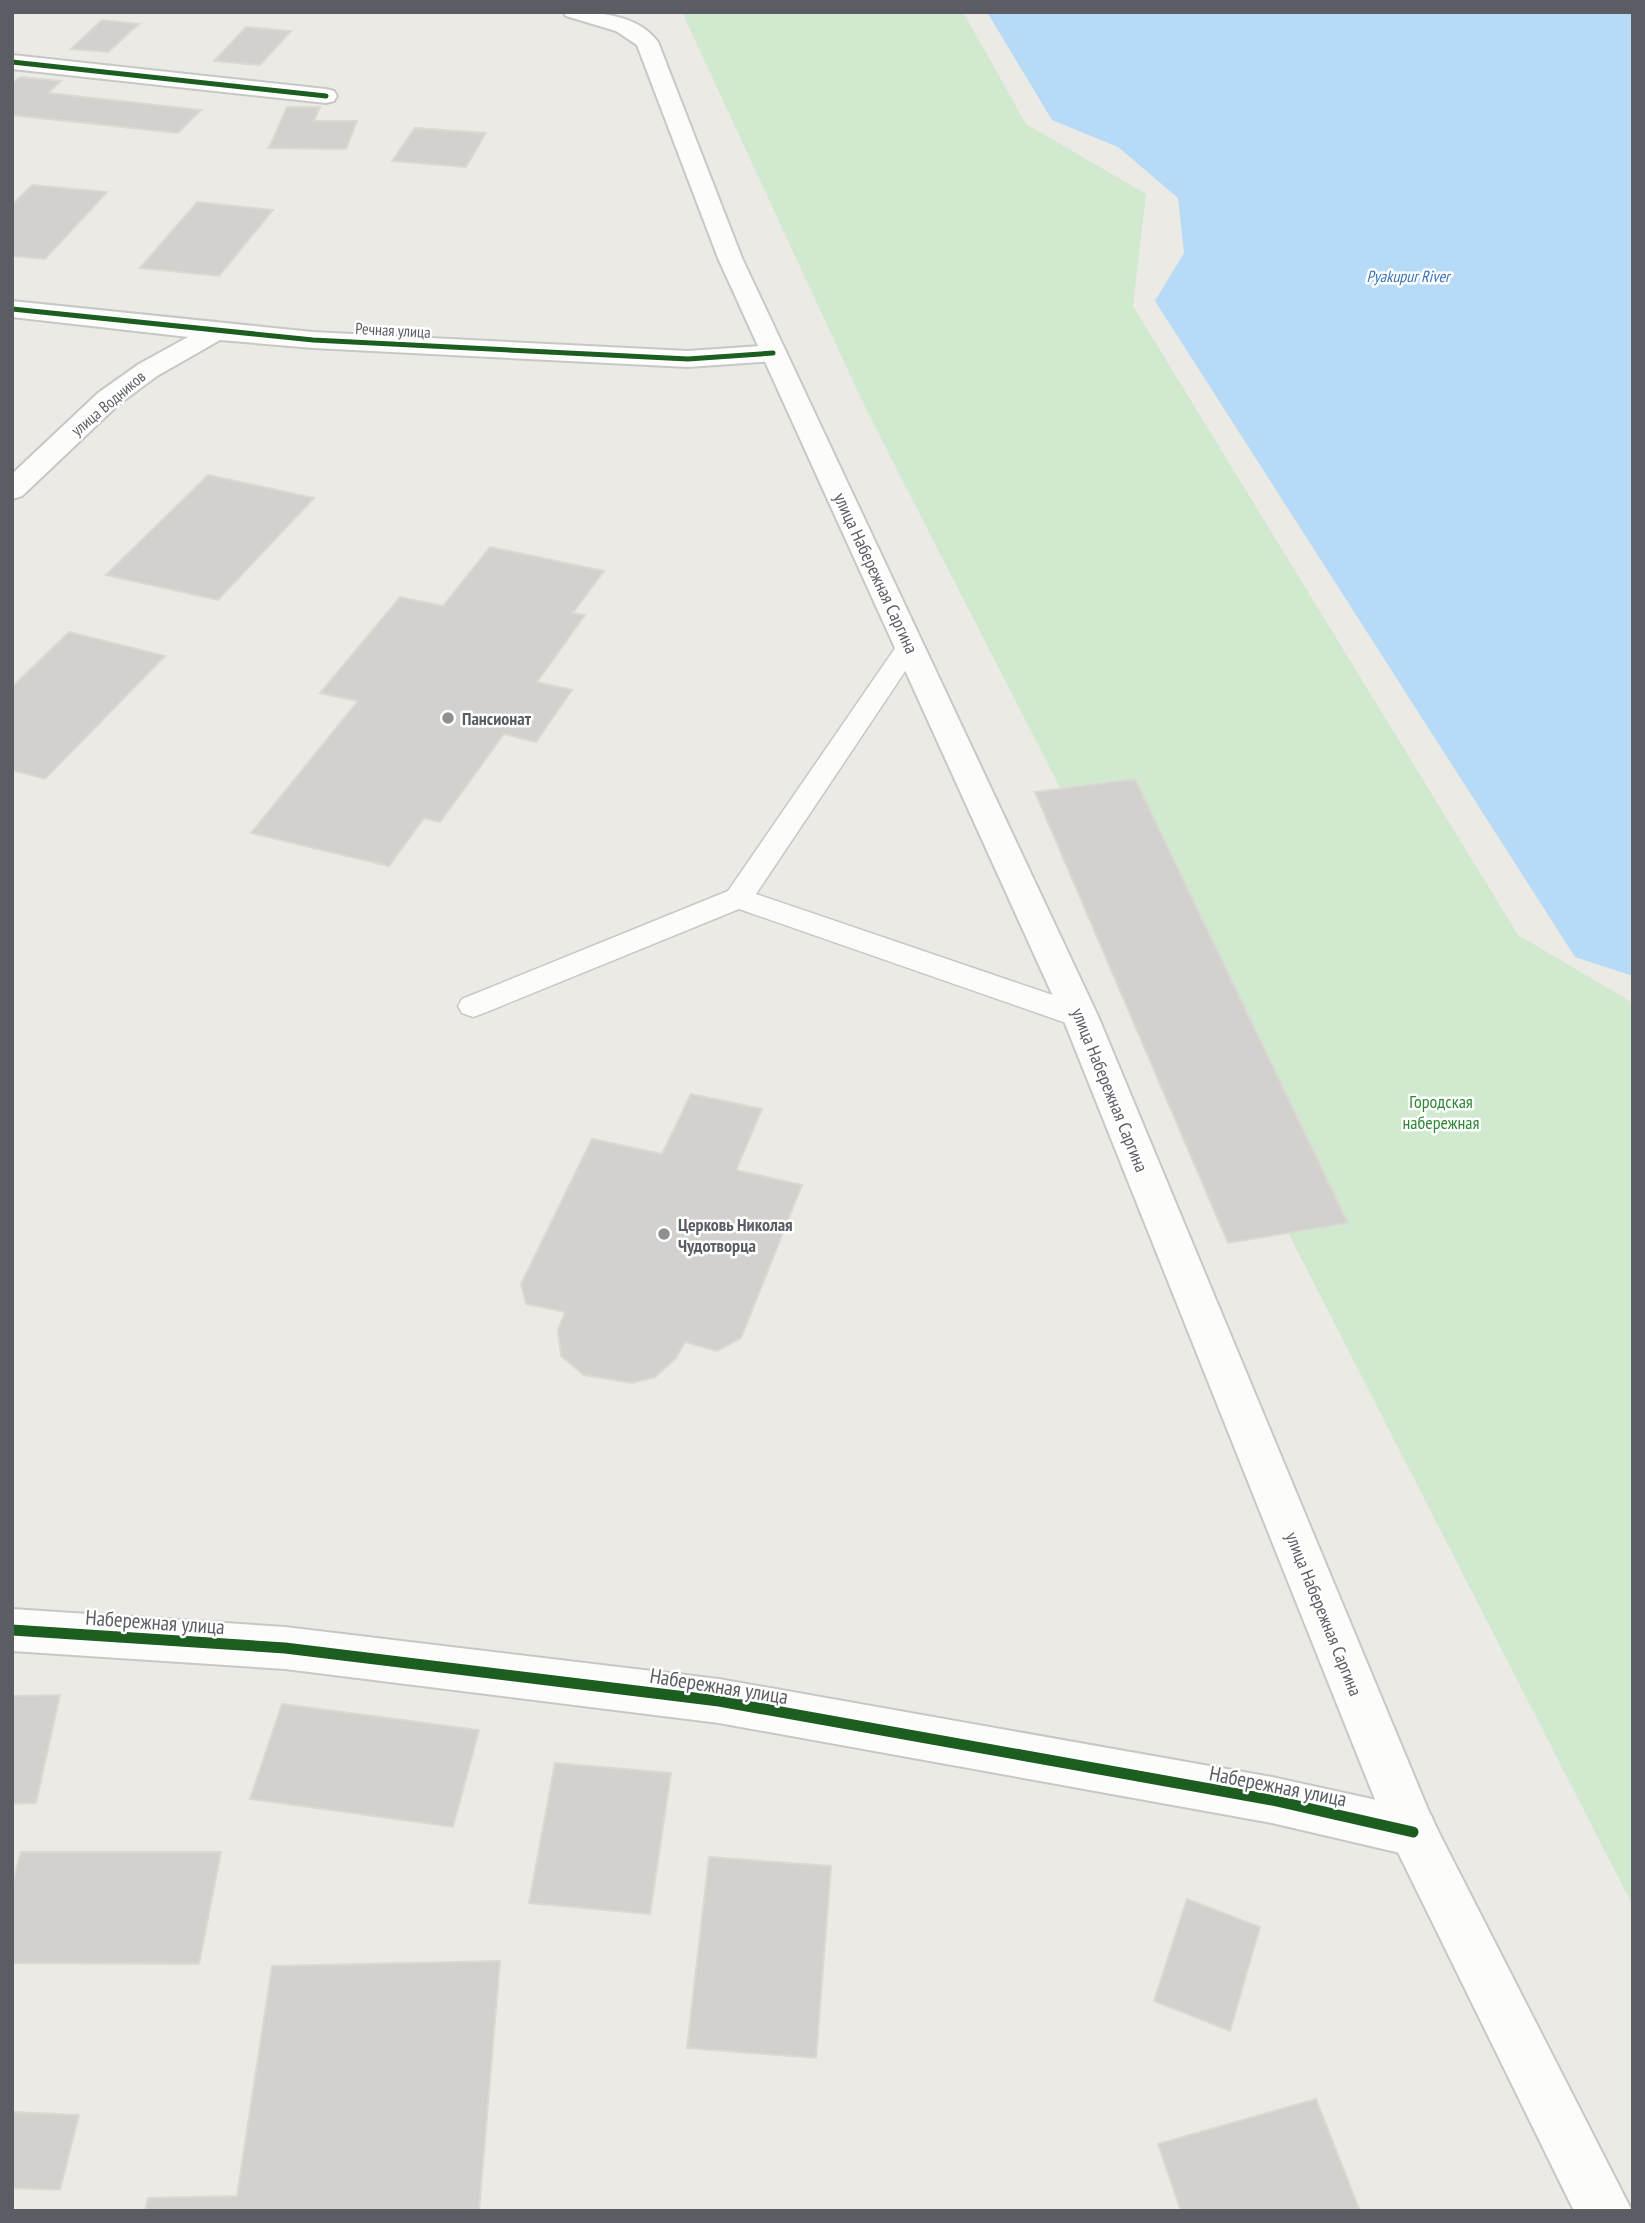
<svg xmlns="http://www.w3.org/2000/svg" width="1645" height="2223" viewBox="0 0 1645 2223" font-family="'PT Sans Narrow',sans-serif">
<style>
.green{fill:#d1e9cf}
.water{fill:#b7dbf7}
.building{fill:#d2d1ce;stroke:#dad9d4;stroke-width:2}
.lines{fill:none;stroke-linecap:round;stroke-linejoin:round}
.lane-casing{stroke:#c7c7c6;stroke-width:3}
.street-casing{stroke:#c7c7c6;stroke-width:4}
.secondary-casing{stroke:#c7c8c7;stroke-width:4}
.lane{fill:#fcfcfb;fill-rule:evenodd}
.street{fill:#fcfcfb;fill-rule:evenodd}
.secondary{fill:#fcfcfb;fill-rule:evenodd}
.cycleway-far1-casing{stroke:#fff;stroke-width:8}
.cycleway-casing{stroke:#fff;stroke-width:16}
.cycleway-far1{stroke:#1b5e20;stroke-width:5}
.cycleway{stroke:#1b5e20;stroke-width:11}
.poi-dot{fill:#8d8f91;stroke:#fff;stroke-width:2.5}
.labels{text-anchor:middle;dominant-baseline:central;stroke-width:5;stroke-linejoin:round;paint-order:stroke}
.far-water-label{font-size:16px;font-style:italic;fill:#3873b8;stroke:#fff}
.far-street-label{font-size:16px;fill:#5a5e64;stroke:#fff}
.street-label{font-size:18px;fill:#5a5e64;stroke:#fff}
.poi-label{font-size:18px;font-weight:bold;fill:#5a5e64;stroke:#fff;text-anchor:start}
.park-label{font-size:18px;fill:#2f8635;stroke:#fff}
.near-street-label{font-size:21px;fill:#5a5e64;stroke:#fff}
</style>
<rect width="100%" height="100%" fill="#ebeae5"/>
<!-- green -->
<path class="green" d="M682 12H963L1026 124 1146 194 1133 306 1518 935 1633 1003V1906L866 409Z"/>
<!-- water -->
<path class="water" d="M987 12H1633V976L1575 957 1155 301 1184 253 1178 198 1118 147 1052 120Z"/>
<!-- building -->
<path class="building" d="M102 20 139 24 108 52 71 49Z
M246 27 291 31 260 65 214 61Z
M20 77 61 81 48 93 201 110 178 133 12 115V84Z
M287 107H320L314 121H357L346 149 269 148Z
M415 128 486 133 466 167 392 161Z
M32 185 107 192 45 259 12 256V205Z
M197 202 273 210 219 276 140 268Z
M208 475 314 498 218 600 106 575Z
M490 547 604 571 573 613 585 615 537 682 572 690 536 742 504 734 440 822 424 818 389 866 251 833 358 701 320 693 400 597 443 606Z
M69 632 165 656 45 779 12 770V687Z
M1135 779 1348 1223 1228 1243 1035 792Z
M691 1094 762 1109 736 1170 802 1185 741 1338 717 1351 685 1342 676 1358 655 1377 632 1383 584 1375 561 1356 558 1330 565 1312 526 1304 521 1284 592 1139 662 1154Z
M60 1695 36 1803 12 1804V1696Z
M282 1704 479 1730 453 1827 250 1799Z
M555 1763 671 1773 650 1914 529 1903Z
M21 1852H221L199 1964 12 1963V1886Z
M709 1857 831 1866 816 2058 687 2048Z
M1187 1899 1260 1927 1230 2031 1154 2001Z
M500 1961 479 2211H145L148 2198 237 2196 272 1966Z
M1316 2099 1360 2211H1181L1158 2144Z
M12 2112 79 2115 60 2190 12 2188Z"/>
<g class="lines">
<!-- lane casing -->
<g class="lane-casing">
<path id="lane" d="M909 638 918 641 922 646 756 894 1091 1008 1095 1016 1091 1024 1080 1027 1069 1024 739 909 484 1013 473 1017 462 1013 458 1006 462 999 728 891 900 641Z"/>
</g>
<!-- street casing -->
<g class="street-casing">
<path id="street" d="M12 55 326 89 334 91 337 96 334 101 326 103 12 69Z
M12 301 313 332 688 351 773 345 782 347 786 353 782 359 773 361 688 367 313 348 220 340 157 376 118 405 22 496 12 499V474L98 393 139 364 188 337 12 317Z
M12 1609 285 1627 719 1679 1272 1777 1413 1808 1431 1815 1438 1832 1431 1849 1413 1856 1272 1823 719 1723 285 1669 12 1651Z"/>
</g>
<!-- secondary casing -->
<g class="secondary-casing">
<path id="secondary" d="M563 12C595 12 637 13 658 42L742 258 1098 1016 1432 1819 1632 2211H1574L1388 1832 1062 1016 718 258 637 45 616 31 566 16Z"/>
</g>
<!-- lane -->
<use href="#lane" class="lane"/>
<!-- street -->
<use href="#street" class="street"/>
<!-- secondary -->
<use href="#secondary" class="secondary"/>
<!-- cycleway-far1 casing -->
<g class="cycleway-far1-casing">
<path id="cycleway-far1" d="M12 62 326 96
M12 309 313 340 688 359 773 353"/>
</g>
<!-- cycleway casing -->
<g class="cycleway-casing">
<path id="cycleway" d="M12 1630 285 1648 719 1701 1272 1800 1413 1832"/>
</g>
<!-- cycleway-far1 -->
<use href="#cycleway-far1" class="cycleway-far1"/>
<!-- cycleway -->
<use href="#cycleway" class="cycleway"/>
</g>
<!-- markers -->
<g class="poi-dot">
<circle cx="448" cy="718" r="7"/>
<circle cx="664" cy="1234" r="7"/>
</g>
<g class="labels">
<!-- far-water labels -->
<g class="far-water-label">
<text x="1408" y="276">Pyakupur River</text>
</g>
<!-- far-street labels -->
<g class="far-street-label">
<text transform="translate(393 330) rotate(3)">Речная улица</text>
<text transform="translate(108 403) rotate(-40)">улица Водников</text>
</g>
<!-- street labels -->
<g class="street-label">
<text transform="translate(876 573) rotate(65)">улица Набережная Саргина</text>
<text transform="translate(1110 1090) rotate(68)">улица Набережная Саргина</text>
<text transform="translate(1324 1614) rotate(68)">улица Набережная Саргина</text>
</g>
<!-- poi labels -->
<g class="poi-label">
<text x="462" y="718">Пансионат</text>
<text x="678" y="1224">Церковь Николая<tspan x="678" dy="21">Чудотворца</tspan></text>
</g>
<!-- park labels -->
<g class="park-label">
<text x="1441" y="1101">Городская<tspan x="1441" dy="21">набережная</tspan></text>
</g>
<!-- near-street labels -->
<g class="near-street-label">
<text transform="translate(155 1622) rotate(4)">Набережная улица</text>
<text transform="translate(719 1686) rotate(9)">Набережная улица</text>
<text transform="translate(1278 1786) rotate(11)">Набережная улица</text>
</g>
</g>
<!-- border -->
<rect width="1645" height="2223" fill="none" stroke="#5a5e64" stroke-width="28"/>
</svg>
